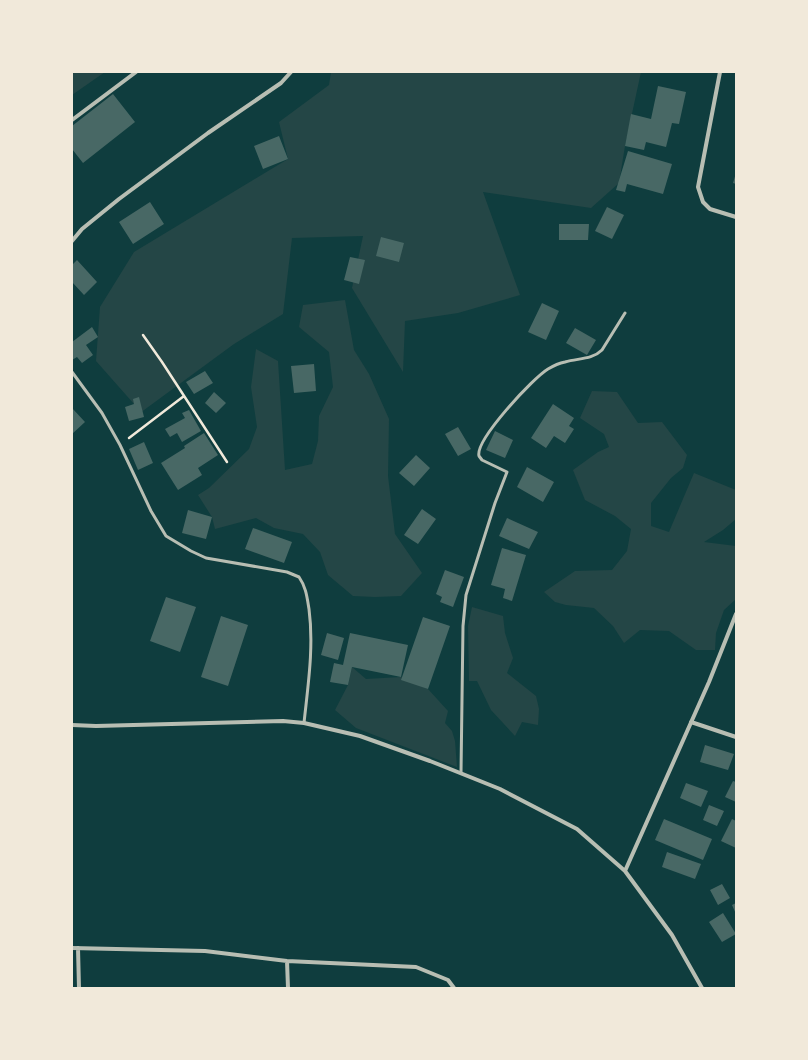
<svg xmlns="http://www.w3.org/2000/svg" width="808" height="1060" viewBox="0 0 808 1060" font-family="'Noto Sans',sans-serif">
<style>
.green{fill:#244646}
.building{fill:#486865}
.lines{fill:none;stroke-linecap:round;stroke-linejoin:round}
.path{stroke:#f1e9da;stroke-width:2.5}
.service{stroke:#b8beb3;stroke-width:3}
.minor{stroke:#b8beb3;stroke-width:4}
</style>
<rect width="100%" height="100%" fill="#0f3d3e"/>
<!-- green -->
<path class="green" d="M72 72H105L72 95Z
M331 72H641L625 146 619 183 591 208 483 192 520 295 458 313 405 321 403 372 352 288 363 236 292 238 283 314 234 344 140 413 134 404 96 361 100 307 134 252 288 159 279 122 329 85Z
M345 300 354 350 369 374 389 419 388 476 395 534 422 573 401 596 375 597 353 596 328 575 320 552 303 534 274 528 256 518 215 529 212 517 198 495 209 488 249 449 257 427 251 387 256 349 278 361 285 470 312 464 318 441 319 416 333 387 329 352 299 327 303 305Z
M592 391 617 392 638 423 662 422 687 455 683 468 671 478 651 503V526L669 532 694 473 736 490V519L723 530 704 542 736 546V599L724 610 716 633 715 650H696L669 631 640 630 624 643 613 626 594 608 566 605 555 602 544 592 575 571 612 570 627 551 631 529 615 516 585 500 573 470 598 452 609 447 604 434 580 418Z
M472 607 503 616 505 633 513 658 507 673 536 696 539 709 538 725 522 722 515 736 491 710 477 681H469L468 626Z
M352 667 366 679 401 677 428 689 448 711 445 723 452 731 455 741 457 767 356 728 335 710 348 685Z"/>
<!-- building -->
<path class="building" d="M658 86 686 92 679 124 672 123 666 147 646 142 644 150 625 146 631 114 651 119Z
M113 94 135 122 83 163 72 149V126Z
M279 136 288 159 263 169 254 146Z
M628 151 672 164 663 194 627 184 625 192 616 190Z
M736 173V184L733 183Z
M150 202 164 224 133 244 119 222Z
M607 207 624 215 612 239 595 231Z
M559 224H589L588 240H559Z
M381 237 404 243 399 262 376 256Z
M350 257 365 260 359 284 344 280Z
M77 260 97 282 84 295 72 282V265Z
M542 303 559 311 546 340 528 332Z
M92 327 98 337 86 345 93 355 82 363 77 357 72 360V342Z
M575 328 596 340 587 355 566 343Z
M314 364 316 391 294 393 291 366Z
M205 371 213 383 194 394 186 382Z
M214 392 226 403 216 413 205 403Z
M139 397 144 417 129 421 125 407 134 404 133 399Z
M553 404 574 418 569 426 574 429 565 443 554 436 546 448 531 438Z
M72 408 85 422 72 434Z
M189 410 201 431 182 442 177 433 170 437 165 429 185 418 182 413Z
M458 427 471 449 458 456 445 434Z
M495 431 513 440 505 458 486 450Z
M204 433 218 455 198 468 202 475 178 490 161 463 185 448 184 446Z
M144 442 153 463 138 470 129 449Z
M416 455 430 468 414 486 399 473Z
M527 467 554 482 543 502 517 487Z
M422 509 436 519 418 544 404 535Z
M188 510 212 517 206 539 182 533Z
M507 518 538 532 529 549 499 536Z
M253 528 292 542 284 563 245 549Z
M502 548 526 555 512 601 503 598 505 589 491 585Z
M445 570 464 577 453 607 440 602 442 597 436 594Z
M166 597 196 607 180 652 150 641Z
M221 616 248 625 228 686 201 677Z
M423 617 450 626 428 689 401 680Z
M327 633 344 638 338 660 321 655Z
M350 633 408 645 401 677 352 667 348 685 330 682 334 663 343 665Z
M705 745 734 754 728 770 700 762Z
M733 781 736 782V802L725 797Z
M686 783 708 791 701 807 680 798Z
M709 805 724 811 717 826 703 820Z
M664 819 712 839 703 860 655 840Z
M732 819 736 821V848L721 841Z
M667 852 701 864 695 879 662 867Z
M722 884 730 898 718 905 710 890Z
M736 903V914L732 905Z
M723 913 736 934 722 942 709 922Z"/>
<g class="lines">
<!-- path -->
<path class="path" d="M143 335 162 362 227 462
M129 438 184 396"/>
<!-- service -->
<path class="service" d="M72 372 102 413 120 445 151 511 166 536 191 551 206 558 287 572 299 577C306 587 307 597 309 609 314 647 308 685 304 723
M461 773 463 626 466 595 495 503 507 472 482 460 479 456C475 440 533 378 548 369 553 366 560 363 565 362 578 358 592 360 602 350L625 313"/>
<!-- minor -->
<path class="minor" d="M720 72 698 187 703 202 710 209 736 217
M72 120 136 72
M72 241 82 229 119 199 208 133 281 83 291 72
M691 722 736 737
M72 725 96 726 283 721 304 723 360 736 430 761 500 789 577 829 625 871 672 935 702 988
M625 871 709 682 736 614
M72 948 205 951 287 961 416 967 448 980 454 988
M78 948 79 988
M287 961 288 988"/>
</g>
<!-- border -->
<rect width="808" height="1060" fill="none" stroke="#f1e9da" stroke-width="146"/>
</svg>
